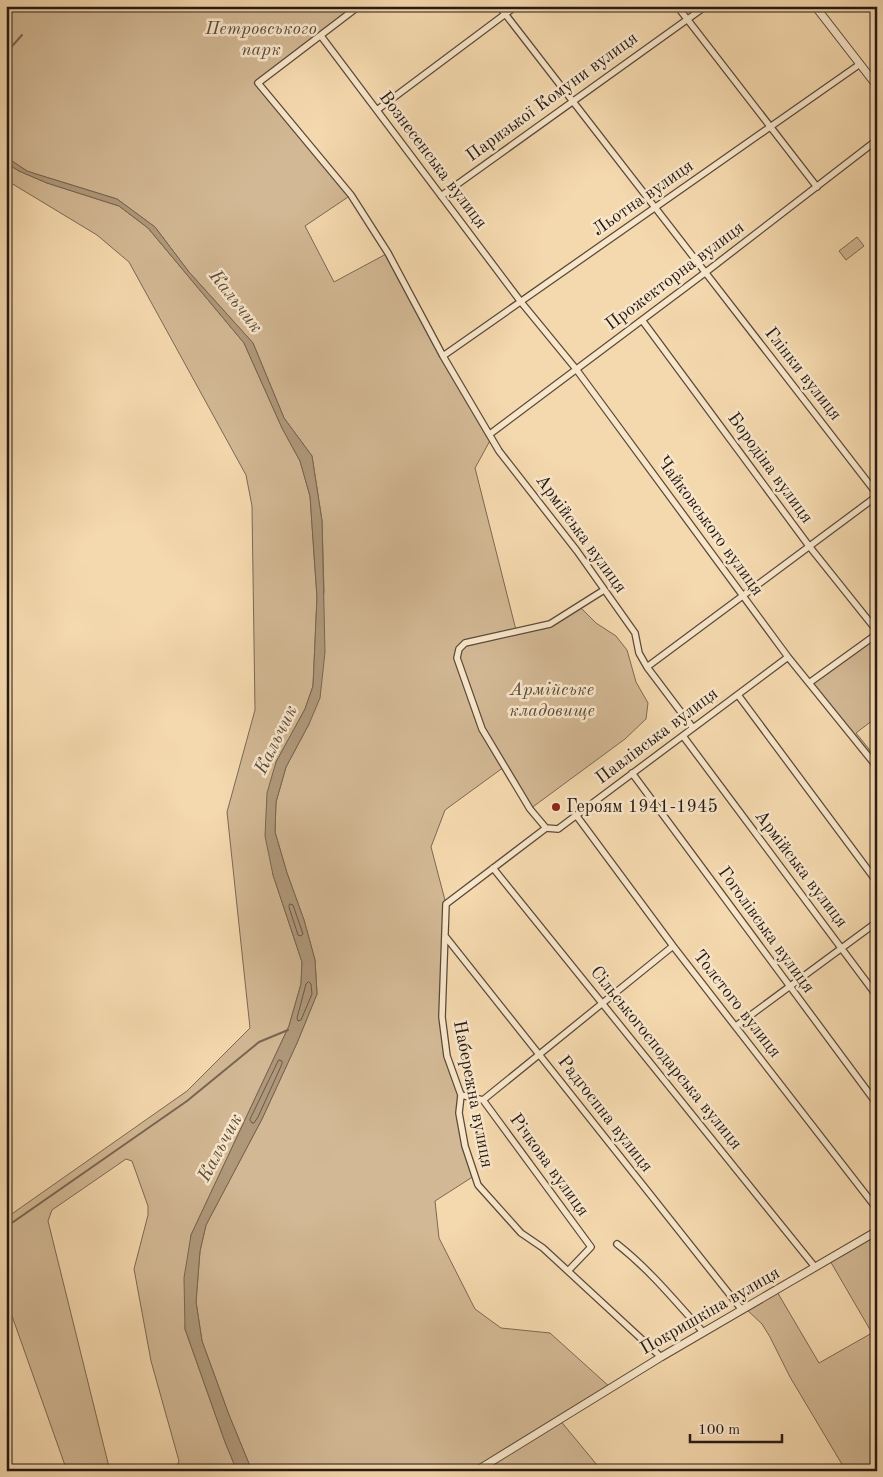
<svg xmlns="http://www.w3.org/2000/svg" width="883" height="1477" viewBox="0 0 883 1477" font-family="'Old Standard TT',serif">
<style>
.green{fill:#d2b894;stroke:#7c6854}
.water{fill:#af987a;stroke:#786551}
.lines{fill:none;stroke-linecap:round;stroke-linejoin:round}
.shore{stroke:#6a5847;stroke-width:1}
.stream{stroke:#786551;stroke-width:2}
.minor-casing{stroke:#5a493a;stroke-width:8}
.tertiary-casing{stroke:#5a493a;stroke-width:9}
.minor{stroke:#f8e6ca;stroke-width:5.5}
.tertiary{stroke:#f8e6ca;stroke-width:7}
.poi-dot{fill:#8f2418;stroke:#f8e6ca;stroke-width:2}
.labels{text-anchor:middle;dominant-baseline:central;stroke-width:5;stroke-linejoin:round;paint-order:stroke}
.park-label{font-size:18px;font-style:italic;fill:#5a493a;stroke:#f8e6ca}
.street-label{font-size:18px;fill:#261914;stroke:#f8e6ca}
.poi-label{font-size:18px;fill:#261914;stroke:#f8e6ca;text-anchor:start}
.water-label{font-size:19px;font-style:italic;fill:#5d4c3d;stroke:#f8e6ca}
</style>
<rect width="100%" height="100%" fill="#f5d9ae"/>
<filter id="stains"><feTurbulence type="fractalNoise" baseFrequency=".004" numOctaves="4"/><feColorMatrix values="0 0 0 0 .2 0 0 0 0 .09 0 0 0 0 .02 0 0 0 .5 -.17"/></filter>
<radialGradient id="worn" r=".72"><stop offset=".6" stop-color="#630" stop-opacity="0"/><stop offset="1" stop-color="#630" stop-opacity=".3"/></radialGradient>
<!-- green -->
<path class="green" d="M6 6H359L258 83 351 195 305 226 334 282 388 253 492 437 475 468 516 630 550 624 578 605 596 623 616 636 627 650 636 682 648 703 646 719 625 739 530 809 504 767 445 810 431 847 446 904 442 1017 447 1056 461 1095 459 1113 474 1176 435 1201 439 1238 475 1309 501 1328 550 1333 611 1388 559 1419 602 1471H252L229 1415 202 1341 196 1302 200 1251 206 1225 262 1119 297 1043 317 994 315 960 304 920 287 873 275 832 276 802 286 767 309 724 324 591 322 521 312 456 284 418 253 343 189 272 155 227 117 199 36 174 27 171 6 157Z
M6 163 19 171 47 183 119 206 148 228 244 343 282 428 300 461 310 496 317 597 313 686 305 709 276 762 273 875 302 962 301 984 289 1026 191 1235 185 1329 225 1442 237 1471H219L210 1467 204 1471H175L179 1461 151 1361 134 1269 148 1215V1206L132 1161 126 1159 52 1210 48 1221 110 1471H67L6 1299V1218L187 1091 250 1028 227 812 255 710 252 506 246 475 129 262 97 235 6 180Z
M857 237 864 246 846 260 839 251Z
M877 637V717L856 733 877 759V764L812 684Z
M877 1231V1471H846L790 1377 770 1337 762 1324 745 1308 776 1290 819 1363 872 1333 829 1259Z"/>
<!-- water -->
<path class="water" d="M6 157 27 171 36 174 117 199 155 227 189 272 253 343 284 418 312 456 322 521 325 652 320 698 309 724 286 767 276 802 275 832 287 873 304 920 315 960 317 994 297 1043 262 1119 206 1225 200 1251 196 1302 202 1341 229 1415 252 1471H237L225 1442 185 1329 184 1278 191 1235 289 1026 301 984 302 962 273 875 265 836 267 793 276 762 305 709 313 686 317 597 310 496 300 461 282 428 244 343 148 228 119 206 47 183 19 171 6 163Z"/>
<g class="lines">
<!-- shore -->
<path class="shore" d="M290 904 293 905 303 934 301 936 298 935 289 907Z
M309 982 311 984 312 994 301 1020 298 1021 297 1018 306 984Z
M279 1060 282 1061V1064L258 1117 254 1123H252L250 1120Z"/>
<!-- stream -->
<path class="stream" d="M6 53 22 35
M6 1227 187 1101 259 1042 288 1030"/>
<!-- minor casing -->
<g class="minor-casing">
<path id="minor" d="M359 6 258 83 351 195 388 253 443 356 499 451 577 551 635 633 639 653 647 667 693 728
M499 6 877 494
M677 6 817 187
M321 36 521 302 576 369 788 657 877 767
M377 110 516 6
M441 196 706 6
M642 320 809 546 877 631
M443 356 860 64
M490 434 706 272 877 140
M647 667 877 496
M809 683 877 634
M738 695 877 882
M683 736 877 996
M632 773 877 1104
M576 815 673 946 877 1209
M546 828 530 809 482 729 457 658 459 649 465 643 550 624 604 590
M493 868 815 1267
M445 936 742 1310
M736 1026 877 922
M461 1095 483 1100
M483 1100 673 946
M483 1100 591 1247 568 1271
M617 1244C650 1270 675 1301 703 1332
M661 1357 543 1248 521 1233 478 1185 465 1146 459 1113 461 1095 447 1056 442 1017 446 904 546 828 558 829 788 657"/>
</g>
<!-- tertiary casing -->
<g class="tertiary-casing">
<path id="tertiary" d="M815 6 877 86
M476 1471 661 1357 877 1231"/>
</g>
<!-- minor -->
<use href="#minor" class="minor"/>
<!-- tertiary -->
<use href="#tertiary" class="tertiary"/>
</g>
<!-- markers -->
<circle class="poi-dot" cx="556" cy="807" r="5"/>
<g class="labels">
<!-- park labels -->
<g class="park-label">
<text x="261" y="29">Петровського<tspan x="261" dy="21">парк</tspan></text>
<text x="552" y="690">Армійське<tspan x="552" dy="21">кладовище</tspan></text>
</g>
<!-- street labels -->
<g class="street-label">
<text transform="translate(552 97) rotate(-36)">Паризької Комуни вулиця</text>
<text transform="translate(433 160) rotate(53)">Вознесенська вулиця</text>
<text transform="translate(643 198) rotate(-35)">Льотна вулиця</text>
<text transform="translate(675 276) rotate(-37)">Прожекторна вулиця</text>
<text transform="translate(803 374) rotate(52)">Глінки вулиця</text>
<text transform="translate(770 468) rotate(54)">Бородіна вулиця</text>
<text transform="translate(710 526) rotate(54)">Чайковського вулиця</text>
<text transform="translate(581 534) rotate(54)">Армійська вулиця</text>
<text transform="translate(657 736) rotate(-37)">Павлівська вулиця</text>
<text transform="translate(801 869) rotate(53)">Армійська вулиця</text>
<text transform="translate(766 930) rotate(54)">Гоголівська вулиця</text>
<text transform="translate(737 1004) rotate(52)">Толстого вулиця</text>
<text transform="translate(666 1058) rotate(51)">Сільськогосподарська вулиця</text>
<text transform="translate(473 1094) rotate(79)">Набережна вулиця</text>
<text transform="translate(605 1114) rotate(52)">Радгоспна вулиця</text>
<text transform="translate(549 1165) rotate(54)">Річкова вулиця</text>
<text transform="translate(710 1311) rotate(-30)">Покришкіна вулиця</text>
</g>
<!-- poi labels -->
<g class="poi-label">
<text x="566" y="807">Героям 1941-1945</text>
</g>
<!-- water labels -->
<g class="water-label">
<text transform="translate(235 302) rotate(52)">Кальчик</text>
<text transform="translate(277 740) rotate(-64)">Кальчик</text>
<text transform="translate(221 1148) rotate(-62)">Кальчик</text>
</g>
</g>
<!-- margin -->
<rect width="883" height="1477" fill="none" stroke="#f5d9ae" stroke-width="25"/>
<rect x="8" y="8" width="868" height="1462" fill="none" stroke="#261914" stroke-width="2.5"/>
<rect x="12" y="12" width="858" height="1452" fill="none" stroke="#261914"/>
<!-- scale -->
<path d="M690 1434v8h92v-8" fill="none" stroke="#261914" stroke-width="2.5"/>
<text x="698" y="1434" font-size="15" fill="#261914" stroke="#f8e6ca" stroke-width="4" paint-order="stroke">100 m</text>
<rect width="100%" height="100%" filter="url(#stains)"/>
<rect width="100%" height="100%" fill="url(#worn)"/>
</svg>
